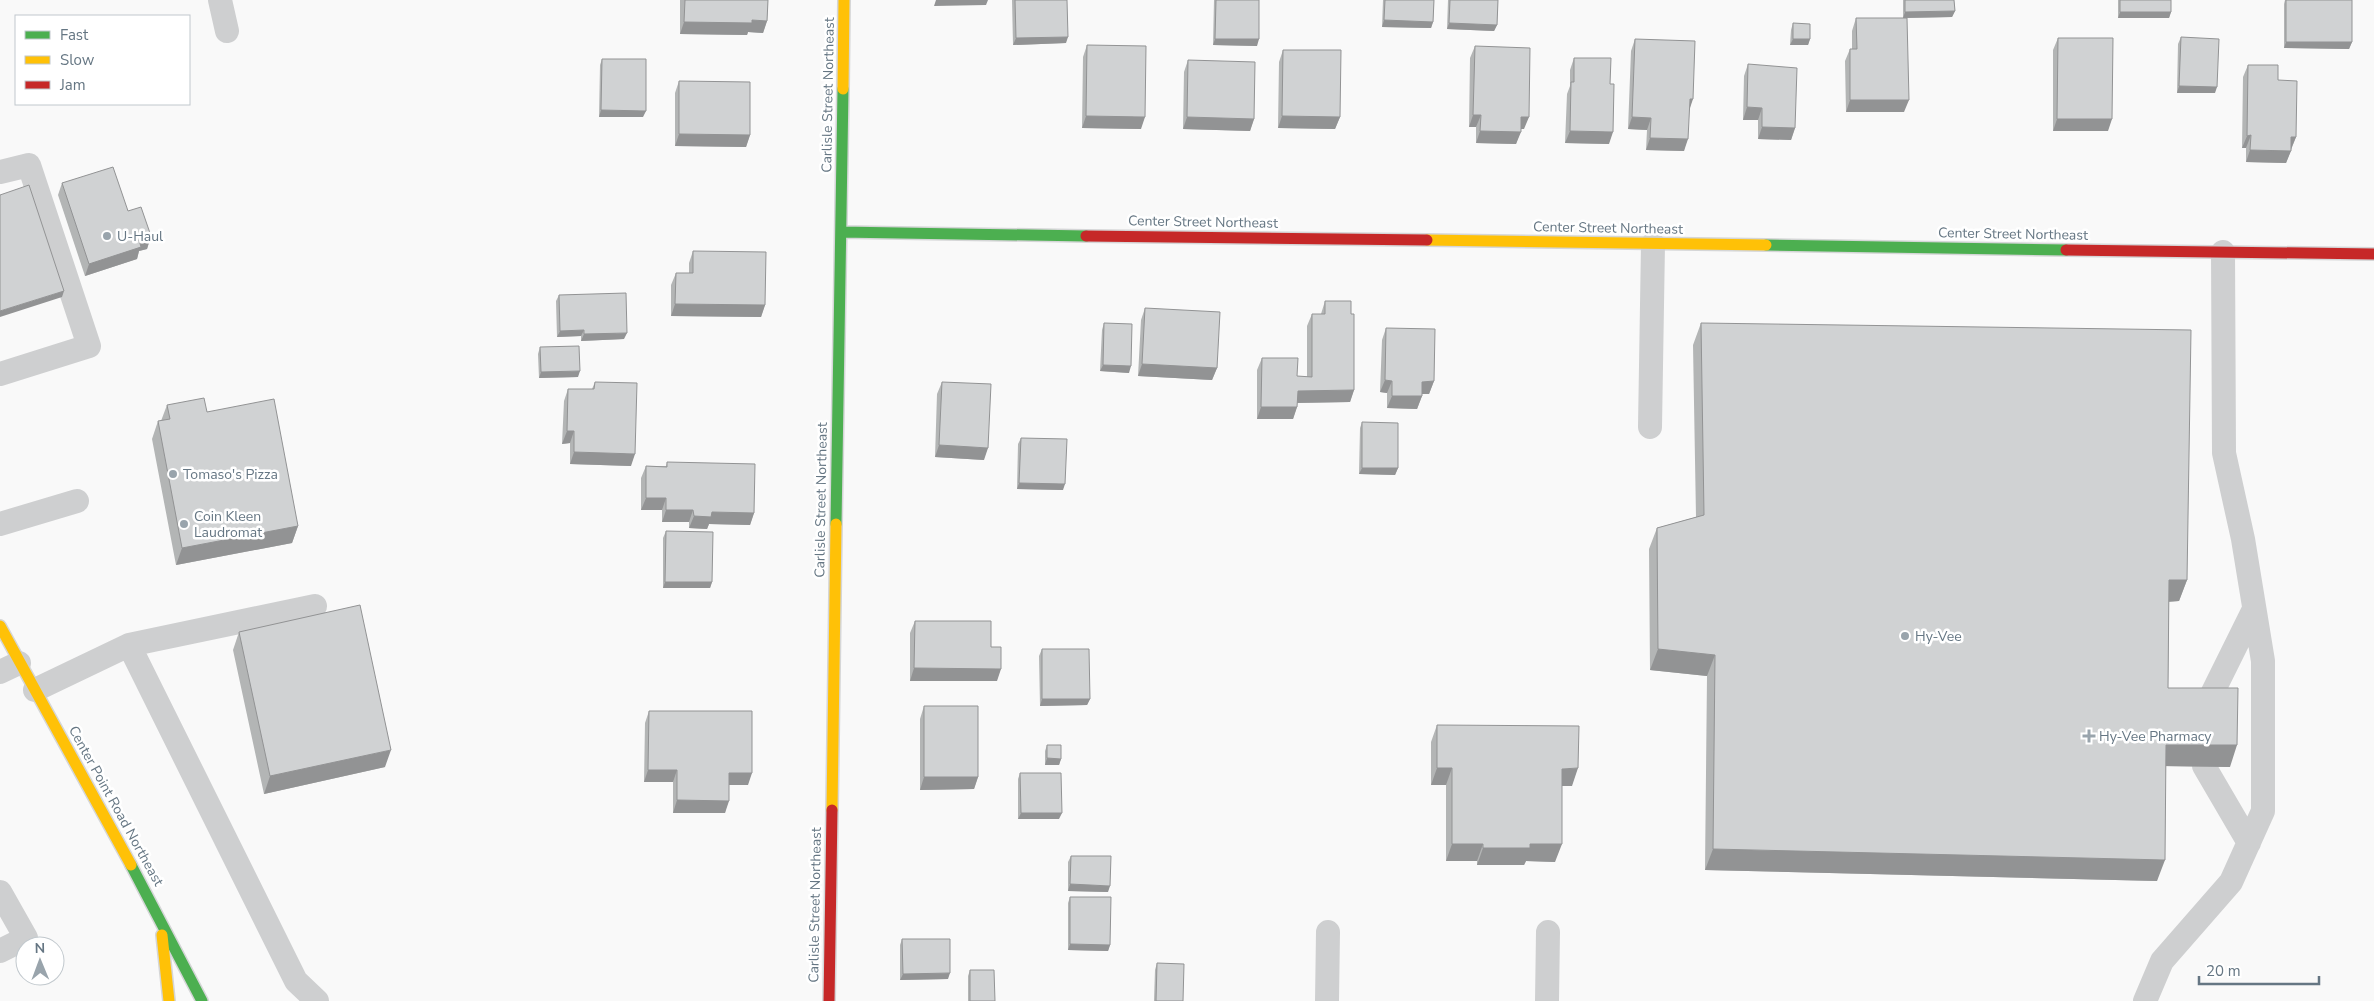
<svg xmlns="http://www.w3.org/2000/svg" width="2374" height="1001" viewBox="0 0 2374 1001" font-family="'Nunito Sans',sans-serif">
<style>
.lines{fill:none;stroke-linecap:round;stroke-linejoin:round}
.fast-casing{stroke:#d5d6d7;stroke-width:14}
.slow-casing{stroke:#d5d6d7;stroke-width:14}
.jam-casing{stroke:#d5d6d7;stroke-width:14}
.lane{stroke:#cecfd0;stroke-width:24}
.fast{stroke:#4caf50;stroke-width:11}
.slow{stroke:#ffc107;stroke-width:11}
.jam{stroke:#c62828;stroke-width:11}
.wall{fill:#b3b5b5}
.shaded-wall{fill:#929394}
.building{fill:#d0d2d3;stroke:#929394}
.poi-dot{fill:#99a4ac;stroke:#fff;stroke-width:2}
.labels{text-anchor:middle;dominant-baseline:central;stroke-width:5;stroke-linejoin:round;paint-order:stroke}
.street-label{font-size:14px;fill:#657683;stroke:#fff}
.poi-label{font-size:14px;fill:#657683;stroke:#fff;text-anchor:start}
</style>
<rect width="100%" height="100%" fill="#f9f9f9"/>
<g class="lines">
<!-- fast casing -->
<g class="fast-casing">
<path id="fast" d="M841 232 1086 236
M1766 245 2066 250
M836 524 843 89
M131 865 202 1001"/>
</g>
<!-- slow casing -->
<g class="slow-casing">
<path id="slow" d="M843 89 844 0
M1427 240 1766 245
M0 626 131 865
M832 810 836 524
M162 935 169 1001"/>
</g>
<!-- jam casing -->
<g class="jam-casing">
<path id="jam" d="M1086 236 1427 240
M2066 250 2374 254
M829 1001 832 810"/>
</g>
<!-- lane -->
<path class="lane" d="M220 0 227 31
M0 172 29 165 89 346 0 374
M1650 427 1653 244
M0 524 77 501
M129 645 296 981 317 1001
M0 672 19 663
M35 690 129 645 315 606
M2204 710 2254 609
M2204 766 2249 843
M0 892 26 938 0 951
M1327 1001 1328 932
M1547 1001 1548 932
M2145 1001 2162 961 2231 882 2263 811V661L2243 539 2224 453 2223 252"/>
<!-- fast -->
<use href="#fast" class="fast"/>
<!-- slow -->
<use href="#slow" class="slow"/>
<!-- jam -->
<use href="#jam" class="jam"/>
</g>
<!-- wall -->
<path class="wall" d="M680 0H768L767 21 763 33 748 32 747 35 680 34Z
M1012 0H1067L1066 43 1013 45Z
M1214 0H1259L1257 46 1213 45Z
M1383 0H1434L1433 22 1431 28 1382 27Z
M1448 0H1498L1497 25 1494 31 1447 29Z
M1903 0H1954L1955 11 1952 17 1907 18 1904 112H1846L1845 61 1850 49H1852V31L1856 18H1903Z
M2118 0H2171V12L2169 18H2118Z
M2285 0H2352V42L2349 49 2284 48V4Z
M1793 23 1810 39 1808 45H1790L1791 30Z
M2181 37 2215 93H2177L2178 44Z
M2058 38 2108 131H2053V50Z
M1635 39 1689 110 1684 151 1646 150 1647 130 1628 129 1631 51Z
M1087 45 1141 129 1082 128 1083 57Z
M1475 46 1524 129H1521L1516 144 1476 143V127H1469L1470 58Z
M1283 50 1340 117 1335 129 1278 128 1279 62Z
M1574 58 1609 144 1565 143 1567 94 1570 86V70Z
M602 59 643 117H599L600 65Z
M1188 60 1254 119 1250 131 1183 129 1184 72Z
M1748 64 1795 128 1791 140 1758 139V120H1743L1744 76Z
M2248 65 2278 80 2296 137 2286 163 2246 162V148H2242L2243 77Z
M679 81 750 135 746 147 675 146V93Z
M62 183 128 211 151 236 147 249 139 251 137 259 85 276 58 195Z
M693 251 765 305 761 317 671 316V285L676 273H689V263Z
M559 295 624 339 581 341V336L557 337 556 301Z
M1325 301 1354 390 1350 402 1297 403V407L1293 419H1257V370L1262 358 1297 376 1307 377V326L1312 314H1321Z
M1145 308 1217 368 1212 380 1138 376 1141 320Z
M1104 323 1129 373 1100 371 1102 330Z
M1701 323 2187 580 2179 601 2169 602 2168 688 2230 767 2166 766 2157 881 1705 870 1707 676 1650 670 1649 549 1657 528 1696 517 1693 345Z
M1386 328 1434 381 1429 394H1422V396L1417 409 1387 408V393L1380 392 1382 340Z
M540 347 578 377 539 378 538 354Z
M595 382 631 466 570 464V443L562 444 564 401 568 389H592Z
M942 382 984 460 935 457 937 394Z
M167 405 207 412 298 526 292 543 176 565 152 439 158 421H161Z
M1362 422 1398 468 1395 475 1359 474 1360 428Z
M1021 438 1063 490 1017 489 1018 444Z
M667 462 754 513 750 525 709 524 707 529 689 528V522H662V510H641V478L646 466H666Z
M666 531 712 582 710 588H663V538Z
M915 621 991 647 997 681H910V633Z
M239 632 385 767 264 794 233 650Z
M1042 649 1090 699 1087 705 1040 706 1039 656Z
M924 706 978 777 974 789 920 790V719Z
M649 711 748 785H729L725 813H673V782H644L645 723Z
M1437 725 1572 786H1562L1555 862 1526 861 1524 865H1477V861H1446V785H1431V742Z
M1047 745 1061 759 1059 765H1045V751Z
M1020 773 1059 819H1018V779Z
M1071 856 1108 892 1068 891V862Z
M1070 897 1110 945 1108 951 1068 950V903Z
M902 939 948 979 900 980V945Z
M1157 963 1183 1001H1154L1155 970Z
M970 970 995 1001H968V976Z"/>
<!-- shaded-wall -->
<path class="shaded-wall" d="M936 0H988L986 5 934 6Z
M1955 11 1952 17 1903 18 1905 12Z
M2120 12H2171L2169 18H2118Z
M752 20 767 21 763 33 748 32 747 35 680 34 684 22Z
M1384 20 1433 22 1431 28 1382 27Z
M1449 23 1497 25 1494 31 1447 29Z
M1068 37 1066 43 1013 45 1016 38Z
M1215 39H1259L1257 46 1213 45Z
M1793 39H1810L1808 45H1790Z
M2286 42H2352L2349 49 2284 48Z
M2179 86 2217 87 2215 93H2177Z
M1690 99H1693L1689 111Z
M1850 100H1909L1904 112H1846Z
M1747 107 1762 108 1758 120H1743Z
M601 110 646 111 643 117H599Z
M1473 115H1481L1476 127H1469Z
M1086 116 1145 117 1141 129 1082 128Z
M1282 116 1340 117 1335 129 1278 128Z
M1187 117 1254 119 1250 131 1183 129Z
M1521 117H1529L1524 129H1517Z
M1632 117 1651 118 1647 130 1628 129Z
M2057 119H2112L2108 131H2053Z
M1762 127 1795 128 1791 140 1758 139Z
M1480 131 1521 132 1516 144 1476 143Z
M1570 131 1613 132 1609 144 1565 143Z
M679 134 750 135 746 147 675 146Z
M2251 135 2246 148H2242L2247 136Z
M2291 137H2296L2291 149Z
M1650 138 1688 139 1684 151 1646 150Z
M2250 150 2291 151 2286 163 2246 162Z
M151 236 147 249 139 251 137 259 85 276 89 264 139 240Z
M64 291 62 297 0 317V311Z
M675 304 765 305 761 317 671 316Z
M584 330 581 336 557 337 560 331Z
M627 333 624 339 581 341 584 334Z
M1142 364 1217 368 1212 380 1138 376Z
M1103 365 1131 366 1129 373 1100 371Z
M580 371 578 377 539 378 541 372Z
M1385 380 1392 381 1387 393 1380 392Z
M1434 381 1429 394H1417L1422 382Z
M1354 390 1350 402 1293 403 1298 391Z
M1392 396H1422L1417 409 1387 408Z
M1261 407H1297L1293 419H1257Z
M567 431H574L570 443 562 444Z
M939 445 988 448 984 460 935 457Z
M574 452 635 454 631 466 570 464Z
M1362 468H1398L1395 475 1359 474Z
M1019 483 1065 484 1063 490 1017 489Z
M646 498H666L662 510H641Z
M666 510H693L689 522H662Z
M712 512 754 513 750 525 709 524 707 529 689 528 694 516Z
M298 526 292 543 176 565 182 548Z
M2169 580H2187L2179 601 2161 602Z
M665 582H712L710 588H663Z
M1658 649 1715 655 1707 676 1650 670Z
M914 668 1001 669 997 681H910Z
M1042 699H1090L1087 705 1040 706Z
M2166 745H2237L2230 767 2159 766Z
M391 750 385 767 264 794 270 776Z
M1047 758 1061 759 1059 765H1045Z
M1437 768H1452L1446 785H1431Z
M1578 768 1572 786H1556L1562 769Z
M648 770H677L673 782H644Z
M729 773H752L748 785H725Z
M924 777H978L974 789 920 790Z
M677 800 729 801 725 813H673Z
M1021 813H1062L1059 819H1018Z
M1452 844H1483L1477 861H1446Z
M1530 844H1562L1555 862 1526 861 1524 865H1477L1483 848Z
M1713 849 2165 860 2157 881 1705 870Z
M1070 884 1110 886 1108 892 1068 891Z
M1070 944 1110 945 1108 951 1068 950Z
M950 973 948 979 900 980 903 974Z"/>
<!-- building -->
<path class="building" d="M685 0H768L767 21 752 20V23L684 22Z
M1015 0H1067L1068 37 1016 38Z
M1216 0H1259V39H1215Z
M1385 0H1434L1433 22 1384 20Z
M1450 0H1498L1497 25 1449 23Z
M1905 0H1954L1955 11 1905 12Z
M2120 0H2171V12H2120Z
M2286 0H2352V42H2286Z
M1856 18H1907L1909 100H1850V49H1857Z
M1793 23 1810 24V39H1793Z
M2181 37 2219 39 2217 87 2179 86Z
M2058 38H2113L2112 119H2057Z
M1635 39 1695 41 1693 99H1690L1688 139 1650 138 1651 118 1632 117Z
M1087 45 1146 46 1145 117 1086 116Z
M1475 46 1530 48 1529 117H1521V132L1480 131 1481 115H1473Z
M1283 50H1341L1340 117 1282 116Z
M1574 58H1611L1610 84H1614L1613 132 1570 131 1571 82H1574Z
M602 59H646V111L601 110Z
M1188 60 1255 62 1254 119 1187 117Z
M1748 64 1797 68 1795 128 1762 127V108L1747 107Z
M2248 65H2278V80L2297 81 2296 137H2291V151L2250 150 2251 135 2247 136Z
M679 81 750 82V135L679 134Z
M113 167 128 211 141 207 151 236 139 240 141 247 89 264 62 183Z
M29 185 64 291 0 311V195Z
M693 251 766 252 765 305 675 304 676 273H693Z
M626 293 627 333 584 334V330L560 331 559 295Z
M1325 301H1351V314H1354V390L1298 391 1297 407H1261L1262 358H1298L1297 376 1312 377V314H1325Z
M1145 308 1220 312 1217 368 1142 364Z
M1104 323 1132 324 1131 366 1103 365Z
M1701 323 2191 330 2187 580H2169L2168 688H2238L2237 745H2166L2165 860 1713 849 1715 655 1658 649 1657 528 1704 515Z
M1386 328 1435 329 1434 381 1422 382V396H1392V381L1385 380Z
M579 346 580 371 541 372 540 347Z
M595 382 637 383 635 454 574 452V431H567L568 389H594Z
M942 382 991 384 988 448 939 445Z
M204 398 207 412 274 399 298 526 182 548 158 421 170 419 167 405Z
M1362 422 1398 423V468H1362Z
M1021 438 1067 439 1065 484 1019 483Z
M667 462 755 464 754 513 712 512 711 517 694 516 693 510H666V498H646V466L667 467Z
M666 531 713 532 712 582H665Z
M360 605 391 750 270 776 239 632Z
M915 621H991V647H1001V669L914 668Z
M1042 649H1089L1090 699H1042Z
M924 706H978V777H924Z
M649 711H752V773H729V801L677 800V770H648Z
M1437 725 1579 726 1578 768 1562 769V844H1530V848H1483V844H1452V768H1437Z
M1047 745H1061V759L1047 758Z
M1020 773H1061L1062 813H1021Z
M1071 856H1111L1110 886 1070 884Z
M1070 897H1111L1110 945 1070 944Z
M902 939H950V973L903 974Z
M1157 963 1184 964 1183 1001H1156Z
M970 970H994L995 1001H970Z"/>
<!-- markers -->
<g class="poi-dot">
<circle cx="107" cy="236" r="5"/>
<circle cx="173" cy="474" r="5"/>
<circle cx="184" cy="524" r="5"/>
<circle cx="1905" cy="636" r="5"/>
<path d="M2086.5 728.5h5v5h5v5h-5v5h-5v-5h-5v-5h5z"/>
</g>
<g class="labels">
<!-- street labels -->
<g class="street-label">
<text transform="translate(828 95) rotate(-89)">Carlisle Street Northeast</text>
<text transform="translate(1203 222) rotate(1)">Center Street Northeast</text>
<text transform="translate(1608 228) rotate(1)">Center Street Northeast</text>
<text transform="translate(2013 234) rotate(1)">Center Street Northeast</text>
<text transform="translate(821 500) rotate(-89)">Carlisle Street Northeast</text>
<text transform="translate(116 806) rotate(61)">Center Point Road Northeast</text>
<text transform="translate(815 905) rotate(-89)">Carlisle Street Northeast</text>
</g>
<!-- poi labels -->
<g class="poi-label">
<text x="117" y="236">U-Haul</text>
<text x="183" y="474">Tomaso's Pizza</text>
<text x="194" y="516">Coin Kleen<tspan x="194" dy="16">Laudromat</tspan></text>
<text x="1915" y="636">Hy-Vee</text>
<text x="2099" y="736">Hy-Vee Pharmacy</text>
</g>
</g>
<!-- legend -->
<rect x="15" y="15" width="175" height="90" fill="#ffffff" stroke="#c1c8cd"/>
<rect x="25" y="31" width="25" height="8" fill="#4caf50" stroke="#c1c8cd"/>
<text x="60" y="40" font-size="15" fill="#657683">Fast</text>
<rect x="25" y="56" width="25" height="8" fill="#ffc107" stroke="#c1c8cd"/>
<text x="60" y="65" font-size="15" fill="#657683">Slow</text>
<rect x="25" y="81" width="25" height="8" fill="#c62828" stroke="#c1c8cd"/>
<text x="60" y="90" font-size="15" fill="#657683">Jam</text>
<!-- north arrow -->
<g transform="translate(40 961) rotate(359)"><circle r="24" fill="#ffffff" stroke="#c1c8cd"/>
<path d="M0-4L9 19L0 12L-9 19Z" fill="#99a4ac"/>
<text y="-8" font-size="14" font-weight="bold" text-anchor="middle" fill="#657683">N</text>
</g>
<!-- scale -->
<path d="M2199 976v8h120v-8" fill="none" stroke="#657683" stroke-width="2.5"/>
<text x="2206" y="976" font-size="15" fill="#657683" stroke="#ffffff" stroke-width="4" paint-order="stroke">20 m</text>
</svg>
